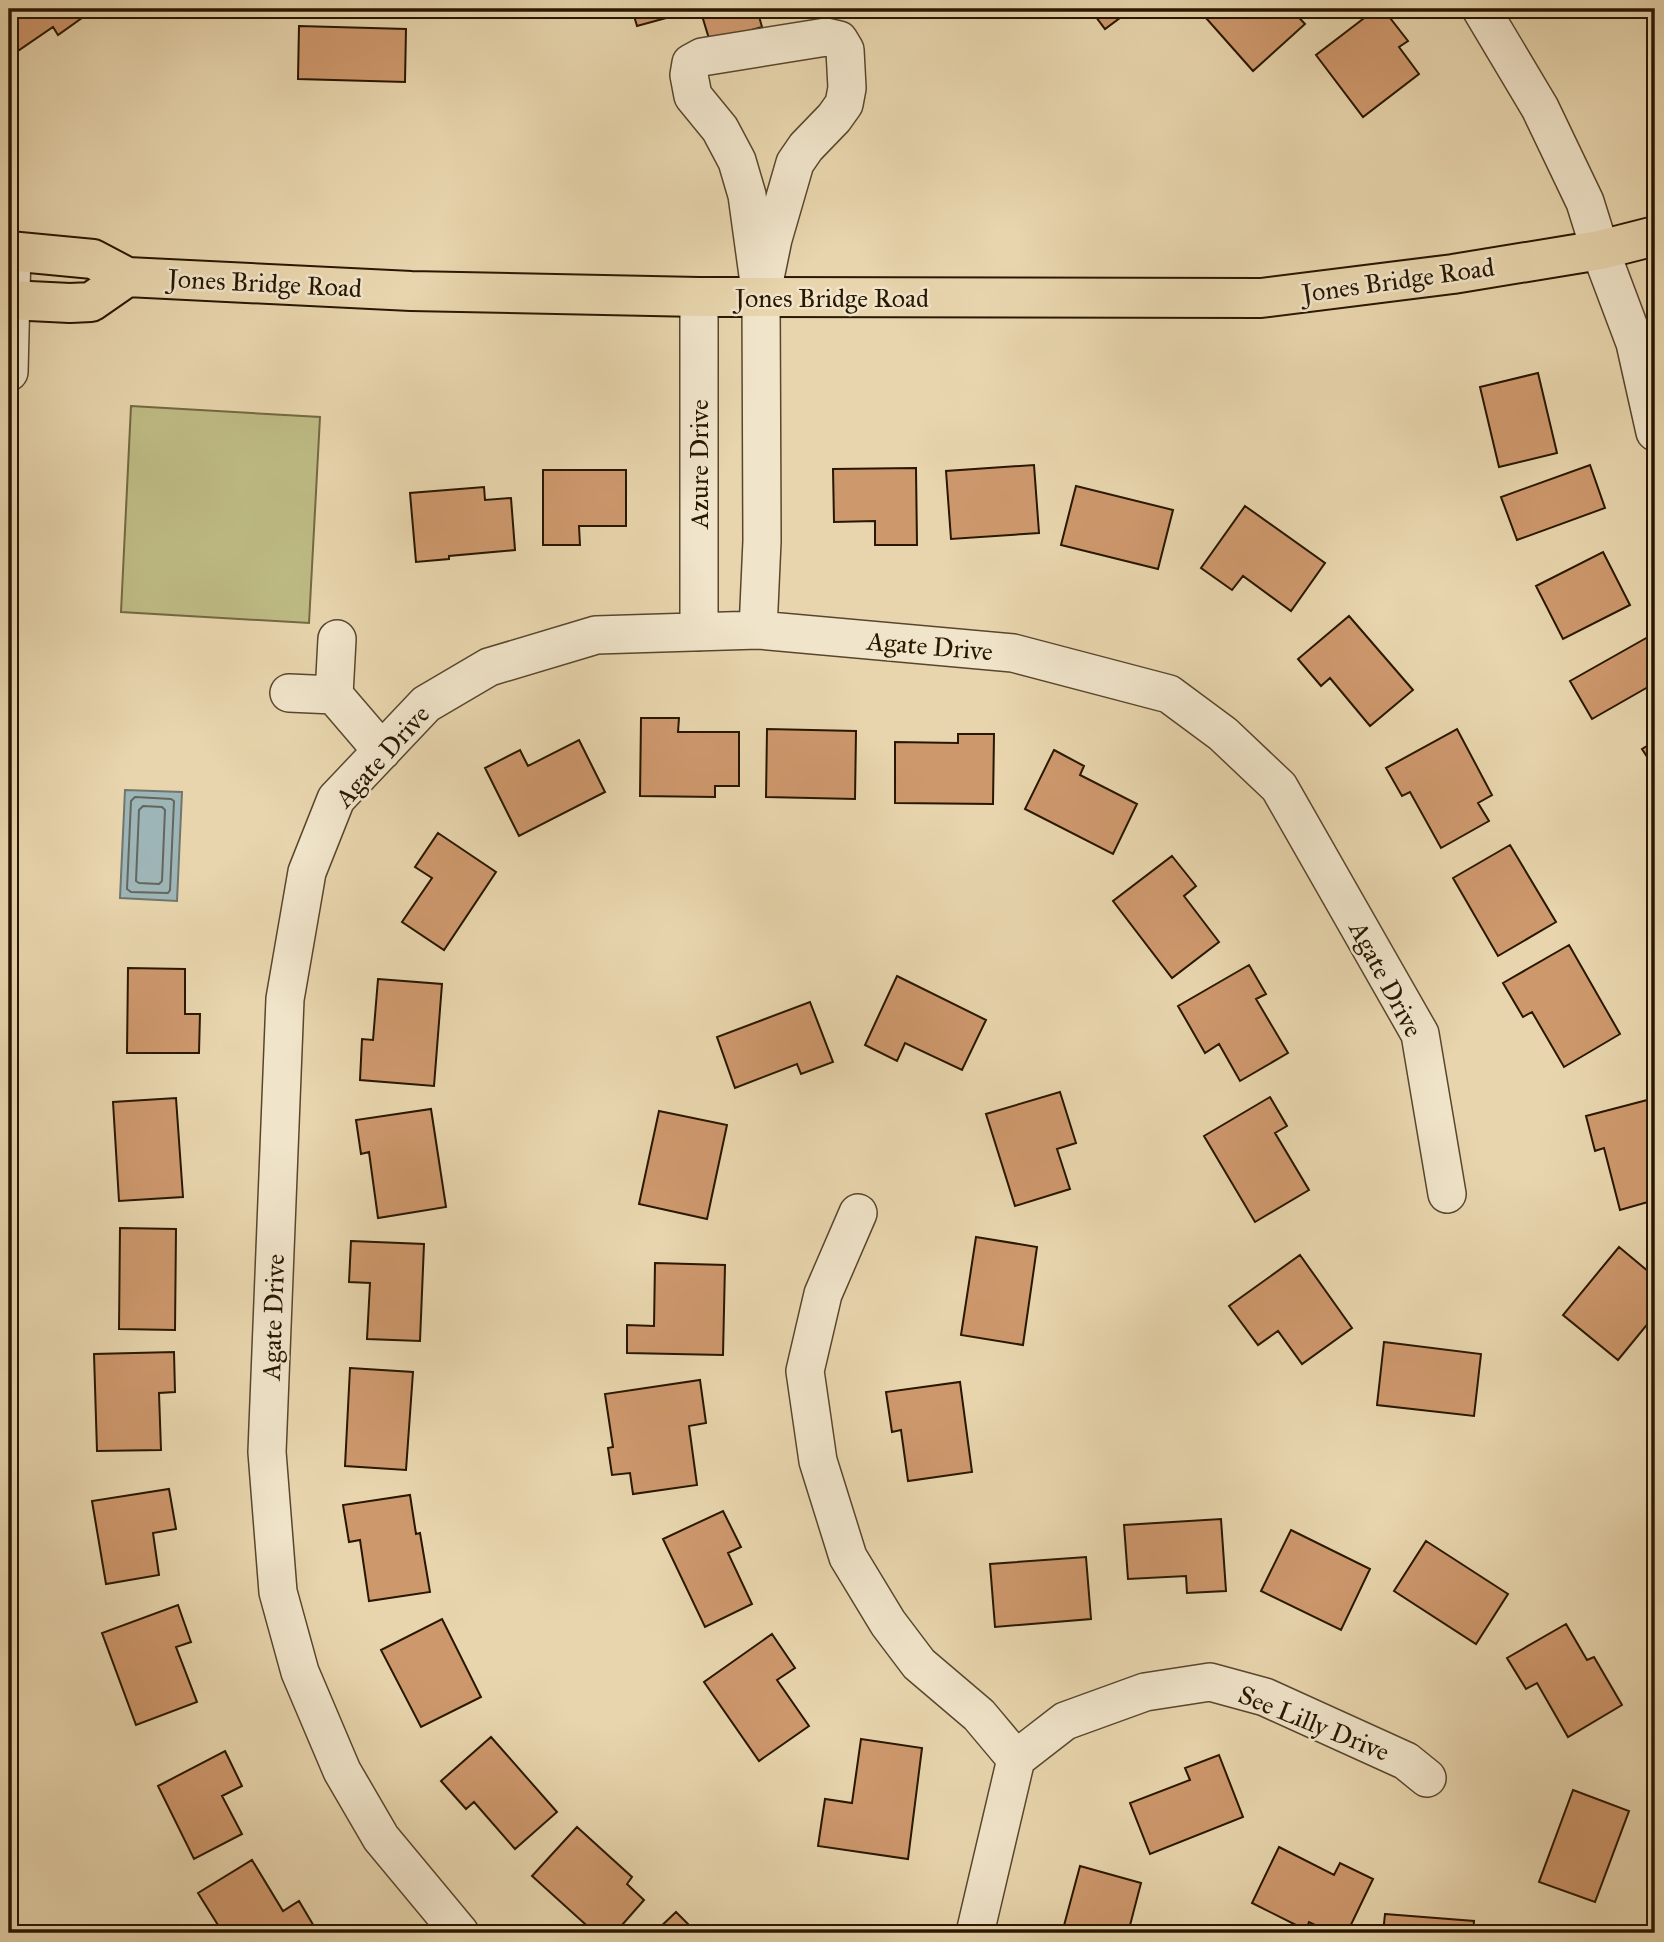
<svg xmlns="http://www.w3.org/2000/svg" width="1664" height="1942" viewBox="0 0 1664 1942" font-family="'IM FELL Great Primer',serif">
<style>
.green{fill:#bebb84;stroke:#736942;stroke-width:2}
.water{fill:#9eb5b7;stroke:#6f766e;stroke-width:2}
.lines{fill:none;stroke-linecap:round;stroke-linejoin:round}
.shore{stroke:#63665c;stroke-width:2}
.building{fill:#ce986d;stroke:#281701;stroke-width:2}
.minor-casing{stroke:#58462c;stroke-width:40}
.major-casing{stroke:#281701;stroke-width:42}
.minor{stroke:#f0e4ca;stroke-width:37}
.major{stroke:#e8d5ad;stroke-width:38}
.labels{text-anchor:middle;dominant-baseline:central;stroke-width:5;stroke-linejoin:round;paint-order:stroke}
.street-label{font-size:26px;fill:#281701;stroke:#f0e4ca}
</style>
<rect width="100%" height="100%" fill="#e8d5ad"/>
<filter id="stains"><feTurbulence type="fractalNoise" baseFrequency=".00286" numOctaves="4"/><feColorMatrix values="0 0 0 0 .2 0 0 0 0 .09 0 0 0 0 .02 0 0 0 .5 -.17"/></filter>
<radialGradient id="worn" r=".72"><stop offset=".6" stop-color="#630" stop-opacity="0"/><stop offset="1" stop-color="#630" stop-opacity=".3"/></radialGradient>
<!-- green -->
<path class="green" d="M131 406 320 417 309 623 121 612Z"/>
<!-- water -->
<path class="water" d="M125 790 182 792 177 901 120 898Z"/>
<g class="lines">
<!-- shore -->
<path class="shore" d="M135 797 171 799 174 801 170 890 168 893 131 892 127 889 131 801Z
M143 806 162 807 165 810 162 881 159 884 139 883 136 881 139 810Z"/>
</g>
<!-- building -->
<path class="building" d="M9 9H81L86 15 58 35 53 27 9 57Z
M632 9H699L637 26Z
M700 9H757L762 27 710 42Z
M1090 9H1132L1105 29Z
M1198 9H1291L1305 24 1253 71Z
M1376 9H1383L1408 41 1399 47 1419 74 1363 117 1316 55Z
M1642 9H1655V33Z
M299 26 406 29 405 82 298 79Z
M1538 373 1557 453 1499 467 1480 387Z
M1034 465 1039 533 951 539 946 471Z
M1590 465 1605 508 1517 540 1501 497Z
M916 468 917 545H875V521L834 522 833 469Z
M543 470H626V526H579L580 545H543Z
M1076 486 1173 510 1158 569 1061 545Z
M484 487 485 500 511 498 515 550 449 556V559L416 562 410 493Z
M1245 506 1325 563 1291 611 1243 576 1232 590 1201 568Z
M1603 552 1630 605 1563 639 1536 586Z
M1349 616 1413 690 1370 726 1330 678 1321 686 1298 659Z
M1648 637 1655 650V683L1592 719 1570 681Z
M641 718H679L678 732H739V786H715V797L640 796Z
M767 729 856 731 855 799 766 797Z
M1457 729 1492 795 1478 803 1489 821 1441 848 1410 792 1402 796 1386 768Z
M958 734H994L993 804 895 803V742L958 743Z
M579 740 605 792 519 836 485 768 520 750 528 766Z
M1655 741V769L1642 749Z
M1054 750 1084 766 1080 775 1137 804 1113 854 1025 809Z
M438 833 496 872 444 950 402 922 432 878 415 867Z
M1510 845 1556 922 1498 956 1453 878Z
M1172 856 1196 886 1184 896 1219 942 1172 978 1113 901Z
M1569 945 1620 1034 1564 1067 1532 1012 1523 1017 1503 983Z
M1249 965 1266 994 1256 999 1288 1053 1240 1081 1219 1044 1205 1053 1178 1006Z
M128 968 185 969V1014H200L199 1053H127Z
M897 976 986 1020 962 1070 905 1043 897 1061 865 1045Z
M378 979 442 984 434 1086 360 1080 362 1039 373 1040Z
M810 1002 833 1062 801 1074 797 1064 735 1088 717 1037Z
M1060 1092 1076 1143 1057 1149 1070 1189 1015 1206 986 1114Z
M1270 1097 1287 1126 1275 1133 1309 1190 1255 1222 1204 1136Z
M176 1098 183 1197 119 1201 113 1102Z
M1651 1099 1655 1114V1200L1620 1210 1604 1148 1595 1151 1586 1116Z
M431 1109 446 1207 378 1218 369 1152 361 1154 356 1120Z
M659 1111 727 1125 707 1219 639 1204Z
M120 1228 176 1229 175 1330 119 1329Z
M976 1237 1037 1247 1023 1345 961 1335Z
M351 1241 424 1244 420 1341 367 1339 370 1283 349 1282Z
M1619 1247 1655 1277V1315L1618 1360 1563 1315Z
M1300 1255 1352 1328 1302 1364 1278 1331 1258 1345 1229 1306Z
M655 1263 725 1265 723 1355 627 1353V1325L654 1326Z
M1384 1342 1481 1354 1474 1416 1377 1405Z
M174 1352 175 1392 159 1393 161 1450 97 1451 94 1354Z
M350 1368 413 1372 406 1470 345 1466Z
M700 1380 706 1423 689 1426 697 1485 633 1494 630 1473 612 1475 608 1448 613 1447 605 1394Z
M960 1382 972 1472 908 1481 901 1430 892 1432 886 1392Z
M169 1489 176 1529 153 1533 159 1575 106 1584 92 1501Z
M410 1495 416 1534 420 1533 430 1592 369 1601 360 1540 349 1542 343 1505Z
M723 1511 741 1547 728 1553 752 1604 705 1627 663 1539Z
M1221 1519 1226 1591 1187 1593 1186 1576 1128 1579 1124 1525Z
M1291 1530 1370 1569 1341 1630 1261 1591Z
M1426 1541 1508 1594 1476 1644 1394 1591Z
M1086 1557 1091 1619 995 1627 990 1564Z
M178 1605 191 1642 176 1647 197 1702 136 1725 102 1633Z
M442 1619 481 1697 421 1727 381 1650Z
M1566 1624 1587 1660 1594 1657 1622 1705 1568 1737 1537 1683 1526 1689 1507 1658Z
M772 1634 795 1668 777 1680 809 1726 759 1761 704 1682Z
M491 1737 557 1812 515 1849 474 1802 466 1809 441 1781Z
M861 1739 922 1748 908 1859 818 1846 825 1799 852 1803Z
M225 1751 242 1786 222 1796 242 1834 194 1859 158 1786Z
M1219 1755 1243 1817 1150 1854 1130 1803 1190 1780 1185 1768Z
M1573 1790 1629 1811 1595 1902 1539 1882Z
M577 1827 632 1877 627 1884 644 1900 615 1933H595L532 1876Z
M1279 1847 1334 1875 1340 1863 1373 1879 1347 1933H1332L1309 1922 1306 1930 1252 1903Z
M252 1860 283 1911 299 1901 318 1933H223L198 1893Z
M1080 1866 1141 1883 1128 1933H1062Z
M676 1912 697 1933H654Z
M1385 1914 1474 1921 1473 1933H1383Z"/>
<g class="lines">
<!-- minor casing -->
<g class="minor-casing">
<path id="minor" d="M1481 9 1540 108 1585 202 1600 250 1635 343 1655 432
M826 37 839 40 845 50 847 88 844 104 834 118 806 147 795 163 773 239 761 297 747 195 737 161 720 129 693 96 689 75 691 63 702 57Z
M9 372 12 251
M758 630 762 541 761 297
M699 632V297
M337 639 334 695 382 751
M289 693 334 695
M858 1213 823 1294 805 1371 818 1461 848 1557 888 1623 919 1664 979 1715 1016 1759
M460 1933 381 1838 342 1771 300 1672 278 1592 267 1452 285 999 307 872 336 799 426 704 489 667 596 635 758 630 1013 653 1169 694 1223 734 1279 787 1420 1034 1447 1194
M975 1933 1016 1759 1065 1721 1145 1692 1210 1682 1265 1697 1406 1761 1427 1778"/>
</g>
<!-- major casing -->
<g class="major-casing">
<path id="major" d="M9 251 93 259 127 277 411 291 699 297 1261 298 1453 274 1600 250 1655 236
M9 300 70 303 91 302 127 277"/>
</g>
<!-- minor -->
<use href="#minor" class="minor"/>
<!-- major -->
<use href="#major" class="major"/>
</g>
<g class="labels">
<!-- street labels -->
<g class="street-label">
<text transform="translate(1398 280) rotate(-8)">Jones Bridge Road</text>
<text transform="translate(265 283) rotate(3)">Jones Bridge Road</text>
<text x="832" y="298">Jones Bridge Road</text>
<text transform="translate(699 464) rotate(-90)">Azure Drive</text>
<text transform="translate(930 646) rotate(5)">Agate Drive</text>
<text transform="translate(382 756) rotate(-48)">Agate Drive</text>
<text transform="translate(1386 979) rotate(62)">Agate Drive</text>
<text transform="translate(273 1317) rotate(-88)">Agate Drive</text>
<text transform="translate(1314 1723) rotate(22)">See Lilly Drive</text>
</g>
</g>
<!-- margin -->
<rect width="1664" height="1942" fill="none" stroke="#e8d5ad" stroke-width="35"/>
<rect x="10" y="10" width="1643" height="1921" fill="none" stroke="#281701" stroke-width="3.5"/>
<rect x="18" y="18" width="1629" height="1907" fill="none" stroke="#281701" stroke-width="2"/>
<rect width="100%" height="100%" filter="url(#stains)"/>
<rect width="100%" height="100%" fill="url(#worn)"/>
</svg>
